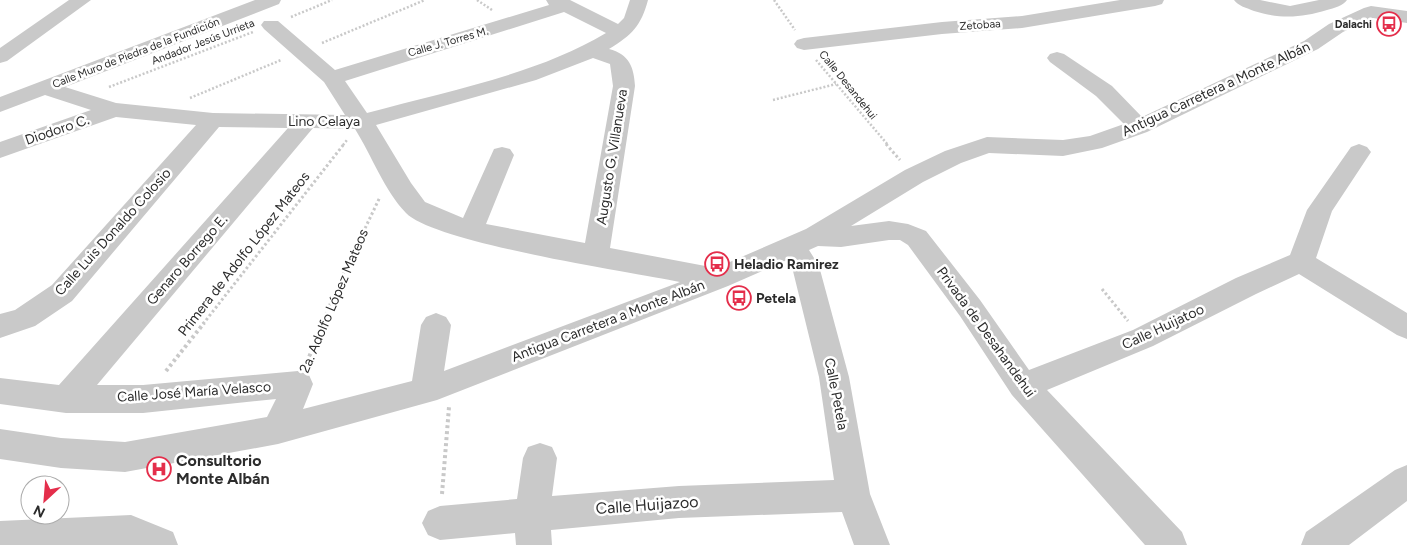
<svg xmlns="http://www.w3.org/2000/svg" width="1407" height="545" viewBox="0 0 1407 545" font-family="Figtree,sans-serif">
<style>
.lines{fill:none;stroke-linecap:round;stroke-linejoin:round}
.path-far2{stroke:#c9c9c9;stroke-width:2.5;stroke-dasharray:2 2;stroke-linecap:butt}
.path-far1{stroke:#c9c9c9;stroke-width:3;stroke-dasharray:2.5 2.5;stroke-linecap:butt}
.path{stroke:#c9c9c9;stroke-width:4;stroke-dasharray:3 3;stroke-linecap:butt}
.minor{fill:#c9c9c9;fill-rule:evenodd}
.labels{text-anchor:middle;dominant-baseline:central;stroke-width:5;stroke-linejoin:round;paint-order:stroke}
.far-poi-label{font-size:11px;font-weight:bold;fill:#2c2c2c;stroke:#fff;text-anchor:end}
.far-street-label{font-size:11px;fill:#2c2c2c;stroke:#fff}
.street-label{font-size:14px;fill:#2c2c2c;stroke:#fff}
.poi-label{font-size:14px;font-weight:bold;fill:#2c2c2c;stroke:#fff;text-anchor:start}
.near-poi-label{font-size:16px;font-weight:bold;fill:#2c2c2c;stroke:#fff;text-anchor:start}
.near-street-label{font-size:16px;fill:#2c2c2c;stroke:#fff}
</style>
<rect width="100%" height="100%" fill="#fff"/>
<g class="lines">
<!-- path-far2 -->
<path class="path-far2" d="M477 0 492 10
M774 0 795 30
M291 17 332 0
M322 43 425 0
M816 60 888 145
M109 87 253 32
M190 98 281 60
M773 100 836 84
M343 145 347 140"/>
<!-- path-far1 -->
<path class="path-far1" d="M886 144 900 160
M1102 289 1128 321
M203 324 344 144
M322 324 337 287 380 197"/>
<!-- path -->
<path class="path" d="M307 362 323 323
M166 371 204 323
M442 494 449 407"/>
<!-- minor -->
<path class="minor" d="M69 0H91L7 61 0 63V48Z
M255 0H281L279 4 65 87 116 103 213 113 345 115 324 82 264 29 261 25 264 21H278L335 70 549 5 546 0H570L618 24 624 18 630 0H648C641 26 632 35 609 49 629 54 634 67 635 86L610 248 716 268 806 229 905 170 945 151 987 137 1063 140 1090 136 1124 124 1096 96 1050 62 1047 58 1050 54 1057 52 1064 54 1112 86 1142 117 1304 41 1329 24 1364 8 1371 6 1407 11V23L1373 18 1343 32 1318 49 1147 132 1102 148 1063 156 989 153 961 163 923 182 851 226 889 221 908 224 926 231 980 300 1029 370 1133 330 1236 278 1290 255 1307 210 1351 147 1359 144 1367 147 1371 152 1332 211 1316 258 1407 313V339L1397 335 1299 274 1256 294 1153 346 1047 390 1182 532 1187 545H1145L1012 395 960 316 908 245 900 240H889L841 247 818 246 809 250 819 266 849 377 870 494 890 545H854L842 512 679 518 551 530 552 545H516L515 533 440 540 428 535 422 523 428 511 440 506 517 499 523 458 528 447 540 443 552 447 557 458 552 496 679 486 834 480 819 377 792 267 787 260 728 286 437 400 278 444 125 472 61 468 0 459V429L61 438 125 442 267 417 276 399 143 413H66L0 404V378L59 385 288 128 219 127 72 301 35 326 0 338V314L15 310 52 285 196 125 116 117 0 158V142L91 110 45 95 0 112V97ZM564 12 606 33C536 75 446 91 367 113L345 81ZM593 58 610 64 613 86 585 243 486 224 514 155 510 149 502 147 494 149 463 218 425 202 411 183 376 125 536 80ZM313 128 355 129C372 156 384 190 406 213 435 243 630 272 680 282L444 371 451 325 446 317 436 313 426 317 421 325 412 381 303 409 313 384 309 375 298 371 143 385H97Z
M1120 0H1164L1162 4 1155 6 1022 28 942 34 804 50 797 48 794 44 797 40 804 38 942 22 1022 16Z
M1234 0H1260L1290 6 1319 0H1347C1343 6 1334 8 1327 10 1301 18 1280 19 1254 11 1247 8 1238 6 1234 0Z
M1407 465V501L1349 545H1301L1306 532 1395 470Z
M131 515 173 532 178 545H0V521Z"/>
</g>
<!-- icons -->
<defs>
<g id="bus-ring" transform="scale(1.25)"><circle r="9.5" fill="#fff" stroke="#e42e4b" stroke-width="1.5"/><path d="M-5-6H5V4H4V6H2V4H-2V6H-4V4H-5ZM-3.5-4V0h7V-4ZM-3.5 1.2v1.5H-2V1.2ZM2 1.2v1.5H3.5V1.2Z" fill="#e42e4b"/></g>
<g id="hospital-ring" transform="scale(1.25)"><circle r="9.5" fill="#fff" stroke="#e42e4b" stroke-width="1.5"/><path d="M-5-5h3v3.5h4V-5h3V5h-3V1.5h-4V5h-3Z" fill="#e42e4b"/></g>
</defs>
<g fill-rule="evenodd">
<use href="#bus-ring" x="1389" y="24"/>
<use href="#bus-ring" x="717" y="264"/>
<use href="#bus-ring" x="739" y="298"/>
<use href="#hospital-ring" x="159" y="469"/>
</g>
<g class="labels">
<!-- far-poi labels -->
<g class="far-poi-label">
<text x="1372" y="24">Dalachi</text>
</g>
<!-- far-street labels -->
<g class="far-street-label">
<text transform="translate(980 25) rotate(-4)">Zetobaa</text>
<text transform="translate(203 42) rotate(-21)">Andador Jesús Urrieta</text>
<text transform="translate(448 42) rotate(-16)">Calle J. Torres M.</text>
<text transform="translate(136 53) rotate(-21)">Calle Muro de Piedra de la Fundición</text>
<text transform="translate(848 85) rotate(51)">Calle Desandehui</text>
</g>
<!-- street labels -->
<g class="street-label">
<text transform="translate(1216 89) rotate(-25)">Antigua Carretera a Monte Albán</text>
<text x="324" y="121">Lino Celaya</text>
<text transform="translate(57 130) rotate(-19)">Diodoro C.</text>
<text transform="translate(612 157) rotate(-81)">Augusto G. Villanueva</text>
<text transform="translate(113 232) rotate(-48)">Calle Luis Donaldo Colosio</text>
<text transform="translate(244 254) rotate(-52)">Primera de Adolfo López Mateos</text>
<text transform="translate(187 260) rotate(-49)">Genaro Borrego E.</text>
<text transform="translate(334 301) rotate(-67)">2a. Adolfo López Mateos</text>
<text transform="translate(608 321) rotate(-21)">Antigua Carretera a Monte Albán</text>
<text transform="translate(1163 327) rotate(-25)">Calle Huijatoo</text>
<text transform="translate(986 332) rotate(54)">Privada de Desahandehui</text>
<text transform="translate(194 392) rotate(-4)">Calle José María Velasco</text>
<text transform="translate(836 394) rotate(79)">Calle Petela</text>
</g>
<!-- poi labels -->
<g class="poi-label">
<text x="734" y="264">Heladio Ramirez</text>
<text x="756" y="298">Petela</text>
</g>
<!-- near-poi labels -->
<g class="near-poi-label">
<text x="176" y="460">Consultorio<tspan x="176" dy="18">Monte Albán</tspan></text>
</g>
<!-- near-street labels -->
<g class="near-street-label">
<text transform="translate(647 505) rotate(-4)">Calle Huijazoo</text>
</g>
</g>
<!-- north arrow -->
<g transform="translate(45 500) rotate(206)"><circle r="24" fill="#ffffff" stroke="#ababab"/>
<path d="M0-4L9 19L0 12L-9 19Z" fill="#e42e4b"/>
<text y="-8" font-size="14" font-weight="bold" text-anchor="middle" fill="#2c2c2c">N</text>
</g>
</svg>
